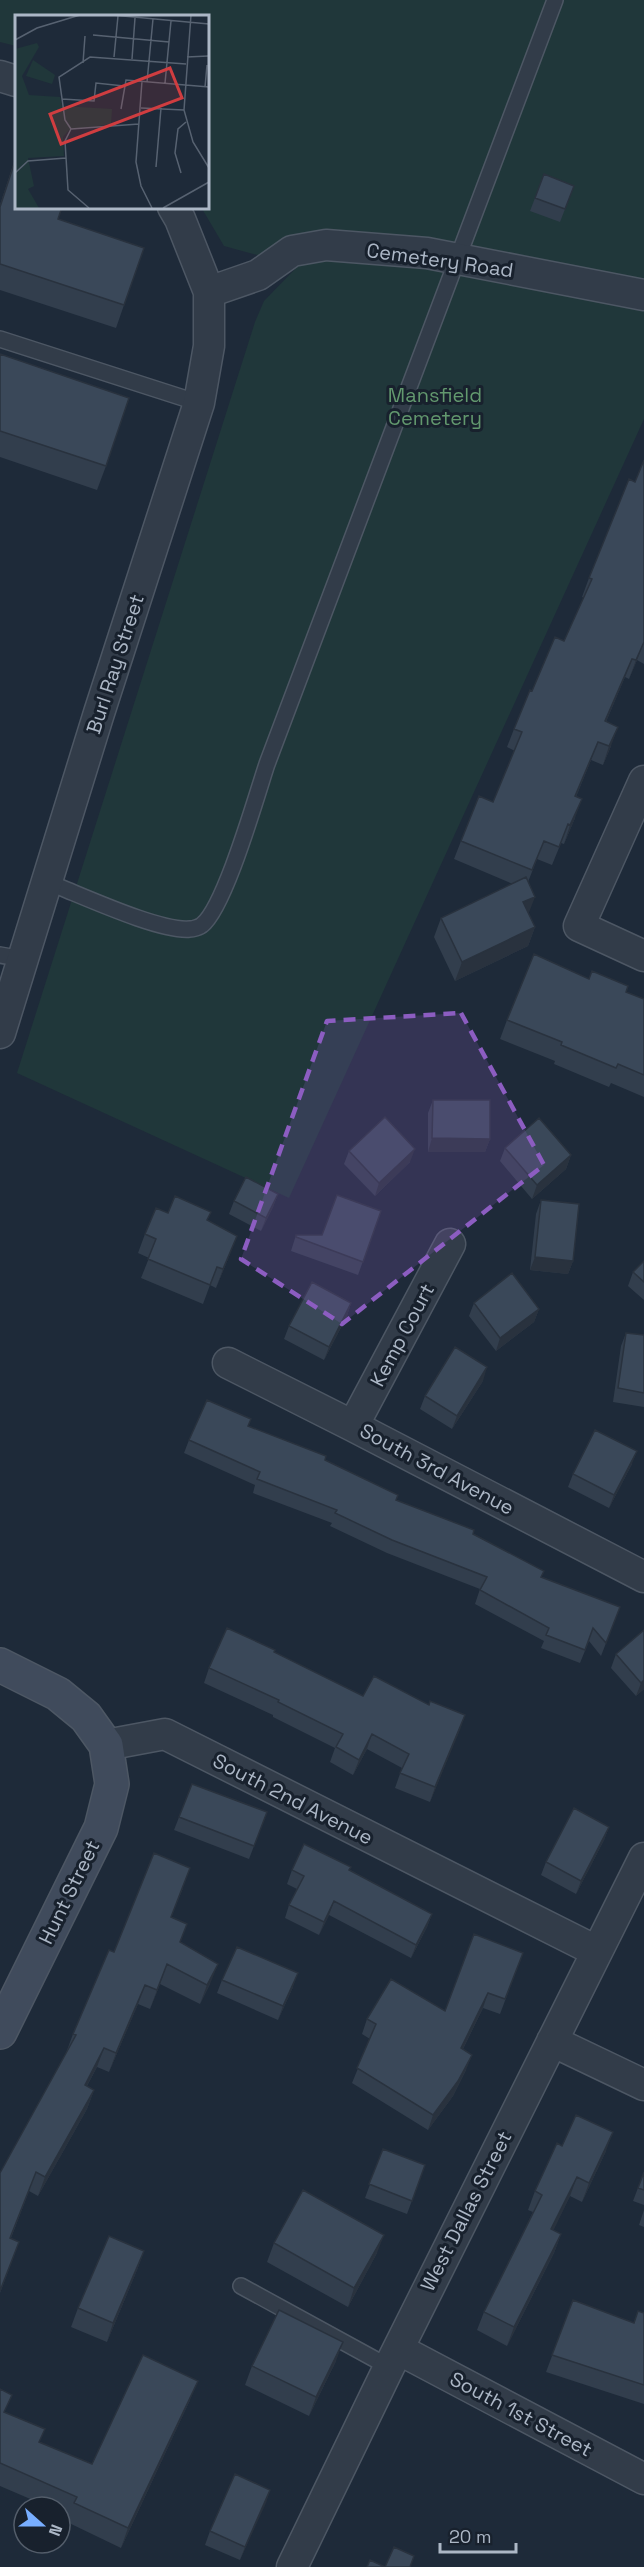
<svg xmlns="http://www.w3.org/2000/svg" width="644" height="2567" viewBox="0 0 644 2567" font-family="'Space Grotesk',sans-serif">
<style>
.green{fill:#20373a}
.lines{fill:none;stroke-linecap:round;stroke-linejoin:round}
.lane-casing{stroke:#4d5764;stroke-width:18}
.street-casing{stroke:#4d5764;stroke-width:33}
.secondary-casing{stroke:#4d5764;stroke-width:36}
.lane{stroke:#323c49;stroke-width:15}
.street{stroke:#323c49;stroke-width:30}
.secondary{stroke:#404b5c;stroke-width:33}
.wall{fill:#323e4d}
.shaded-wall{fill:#29323e}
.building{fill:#3a4859;stroke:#29323e;stroke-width:1.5}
.marked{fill:#8c5dc1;fill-opacity:0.2;stroke:#8c5dc1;stroke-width:4.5;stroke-dasharray:12 8;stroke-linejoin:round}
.labels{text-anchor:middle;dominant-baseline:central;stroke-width:6;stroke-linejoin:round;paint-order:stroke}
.street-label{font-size:20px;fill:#acb7c6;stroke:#18212d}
.park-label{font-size:20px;fill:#62986e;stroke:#18212d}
.inset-road{fill:none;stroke:#576271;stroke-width:1.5}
.view{fill:#d03d40;fill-opacity:0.15;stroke:#d03d40;stroke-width:3}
.inset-edge{fill:none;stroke:#acb7c6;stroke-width:3}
</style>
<rect width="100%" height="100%" fill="#1e2a39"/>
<!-- green -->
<path class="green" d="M0 0H644V419L289 1198 17 1073 255 322 264 301 298 266 224 246 201 207H207V16H16V46L0 42Z"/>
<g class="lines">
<!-- lane casing -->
<g class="lane-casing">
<path id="lane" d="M0 339 199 403
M47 882C79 894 159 932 190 929 193 929 200 927 202 925 225 907 256 797 267 764L555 0
M0 955 23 959
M241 2286 389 2367"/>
</g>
<!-- street casing -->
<g class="street-casing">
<path id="street" d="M0 76 16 81
M209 292 258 275 292 251 326 245 427 253 644 295
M644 781 579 926 644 956
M0 1033 99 713 199 403 209 346V292L180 219 173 207
M228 1363 353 1426 644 1577
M353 1426 450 1244
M106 1745 165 1734 596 1951
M552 2041 644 2085
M398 2349 644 2479
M292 2567 389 2367 644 1858"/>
</g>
<!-- secondary casing -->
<g class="secondary-casing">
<path id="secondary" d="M0 1665 58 1694 86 1717 106 1745 112 1784 101 1828 0 2032"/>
</g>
<!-- lane -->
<use href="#lane" class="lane"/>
<!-- street -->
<use href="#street" class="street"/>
<!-- secondary -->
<use href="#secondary" class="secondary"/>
</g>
<!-- wall -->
<path class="wall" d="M16 156V207L58 219 124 305 116 328 0 290V205Z
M574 186 560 222 530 211 535 198Z
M0 354 106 466 97 490 0 457Z
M644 460V664L637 660 629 679 625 677 606 722 611 746 603 765 591 760 576 797 575 818 564 844 561 843 552 865 537 859 528 882 529 914 535 927 528 946 455 981 434 937 441 918 513 884 454 859 461 841 493 802 515 751 507 747 514 729 532 691 564 641 584 598 582 597 589 578 635 482Z
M589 979 626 992 644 999V1097L611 1083 609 1087 554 1064 555 1061 500 1039 507 1020Z
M433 1100 490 1139 485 1152H428V1113Z
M505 1148 571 1155 566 1169 532 1199 500 1161Z
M349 1151 410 1162 375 1196 344 1164Z
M278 1194 273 1207 261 1231 229 1214 234 1201Z
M541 1200 573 1261 568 1274 530 1270 536 1214Z
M381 1211 358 1275 291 1251 296 1235H322Z
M168 1213 208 1220 230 1254 216 1288 210 1285 203 1304 141 1278 149 1258 138 1253 145 1234Z
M644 1261V1300L628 1286 633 1272Z
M351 1303 347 1316 324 1360 284 1339 289 1326Z
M474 1303 539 1309 534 1322 496 1351 469 1316Z
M626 1333 644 1335V1407L613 1402 621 1346Z
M483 1381 452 1429 420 1409 425 1396Z
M248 1426 325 1460 397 1500 473 1534 542 1577 620 1607 601 1656 589 1641 580 1663 541 1648 544 1641 475 1604 480 1589 387 1553 330 1526 332 1523 253 1493 255 1485 184 1453 189 1440Z
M632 1464 609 1508 568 1487 573 1474Z
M644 1630V1689L636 1696 611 1668 616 1654Z
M274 1652 363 1696 429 1705 465 1715 430 1802 395 1788 402 1768 367 1749 353 1775 330 1762 335 1748 273 1717V1715L204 1683 209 1668Z
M192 1784 267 1812 249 1859 174 1830Z
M609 1827 604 1840 576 1894 541 1875 546 1862Z
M292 1870H350L432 1914 427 1927 411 1958 329 1915 319 1935 285 1918 289 1905 297 1889 287 1884Z
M183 1888 171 1917 180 1942 210 1984 200 2004 160 1984 150 2009 138 2004 109 2072 97 2067 87 2086 94 2090 87 2109 38 2196 29 2191 11 2238 19 2242 0 2293V2173L66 2053 73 2034 114 1952Z
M523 1953 500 2014 483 2008 463 2049 466 2070 453 2096 428 2130 352 2083 370 2039 362 2034 367 2019 445 2011Z
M222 1980 293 1987 278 2020 217 1993Z
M562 2146 606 2151 582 2202 570 2196 553 2230 561 2234 554 2253 507 2346 477 2330 484 2312 533 2212 528 2210 535 2191Z
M383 2149 425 2165 407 2214 365 2198Z
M644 2172V2205L633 2201Z
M644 2210V2227L639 2225Z
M274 2243 377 2253 348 2307 267 2262Z
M144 2251 137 2270 107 2342 71 2327 78 2308Z
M573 2300 634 2323 644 2313V2404L546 2372Z
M336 2361 309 2416 245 2385 252 2366Z
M0 2389 5 2413 40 2442 92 2464 190 2400 121 2548 67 2522 69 2516 60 2512V2507H49L0 2486Z
M270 2490 240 2560 205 2545 210 2531Z"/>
<!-- shaded-wall -->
<path class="shaded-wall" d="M644 642 637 660 629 679 636 660Z
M632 659 625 677 598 740 605 721Z
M618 727 611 746 603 765 609 746Z
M598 742 591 760 568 815 575 796Z
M582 799 575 818 564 844 570 825Z
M535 897 528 915 523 902Z
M535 927 528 946 455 981 462 962Z
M432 1138 490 1139 485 1152H428Z
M415 1149 410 1162 375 1196 379 1183Z
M571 1155 566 1169 532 1199 537 1185Z
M278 1194 273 1207 261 1231 266 1218Z
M237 1236 230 1254 216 1288 223 1269Z
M535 1257 573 1261 568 1274 530 1270Z
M351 1303 347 1316 324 1360 329 1347Z
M539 1309 534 1322 496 1351 500 1338Z
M487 1367 483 1381 452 1429 457 1416Z
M637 1451 632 1464 609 1508 614 1495Z
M644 1680V1689L636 1696 641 1683Z
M465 1715 460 1730 430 1802 435 1787Z
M372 1734 367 1749 353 1775 359 1760Z
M609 1827 604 1840 576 1894 581 1881Z
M334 1901 329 1915 319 1935 324 1922Z
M432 1914 427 1927 411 1958 416 1945Z
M167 1964 160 1984 150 2009 157 1990Z
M218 1964 210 1984 200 2004 207 1985Z
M298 1973 293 1987 278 2020 283 2006Z
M145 1985 138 2004 109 2072 116 2053Z
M488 1993 483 2008 456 2063 461 2048Z
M104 2048 97 2067 77 2104 85 2085Z
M472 2055 466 2070 453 2096 428 2130 433 2115Z
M94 2090 87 2109 38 2196 45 2177Z
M613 2132 606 2151 582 2202 589 2183Z
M577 2177 570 2196 545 2248 551 2229Z
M561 2234 554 2253 507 2346 514 2327Z
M384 2235 377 2253 348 2307 354 2288Z
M144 2251 137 2270 107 2342 113 2323Z
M343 2342 336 2361 309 2416 316 2397Z
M198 2381 190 2400 121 2548 128 2528Z
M270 2490 266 2503 240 2560 245 2547Z"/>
<!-- building -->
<path class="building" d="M16 158V207H62L58 219 144 248 124 305 0 264V207Z
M544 174 574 186 565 209 535 198Z
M0 354 129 398 106 466 0 431Z
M644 460V642L636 660 632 659 605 721 618 727 609 746 598 742 575 796 582 799 570 825 568 824 559 847 544 841 532 870 461 841 479 796 493 802 522 732 514 729 530 690 532 691 555 637 564 641 592 579 589 578 629 479 635 482Z
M526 877 535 897 523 902 535 927 462 962 441 918Z
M534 954 589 979 592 971 628 986 626 992 644 999V1075L618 1064 616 1068 561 1045 562 1042 507 1020Z
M433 1100H490V1139L432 1138Z
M385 1117 415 1149 379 1183 349 1151Z
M539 1118 571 1155 537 1185 505 1148Z
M246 1177 278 1194 266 1218 234 1201Z
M337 1195 381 1211 363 1262 296 1237V1235H322Z
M175 1196 211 1212 207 1220 237 1236 223 1269 217 1267 210 1285 148 1259 156 1239 145 1234 156 1208 168 1213Z
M541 1200 579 1204 573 1261 535 1257Z
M644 1261V1282L633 1272Z
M512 1273 539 1309 500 1338 474 1303Z
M312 1282 351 1303 329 1347 289 1326Z
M626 1333 644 1335V1393L618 1388Z
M455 1347 487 1367 457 1416 425 1396Z
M207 1400 251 1419 248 1426 326 1456 325 1460 398 1495 396 1500 474 1530 473 1534 544 1571 541 1577 620 1607 606 1643 593 1628 585 1650 546 1635 549 1628 480 1590 487 1577 392 1540 335 1513 337 1510 257 1479 260 1472 189 1440Z
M595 1430 637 1451 614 1495 573 1474Z
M227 1628 275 1650 274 1652 363 1696 374 1676 429 1705 430 1701 465 1715 435 1787 400 1773 409 1754 372 1734 359 1760 336 1747 343 1734 278 1702 279 1700 209 1668Z
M644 1630V1680L641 1683 616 1654Z
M192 1784 267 1812 254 1846 179 1817Z
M574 1808 609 1827 581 1881 546 1862Z
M304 1844 351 1867 349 1870 432 1914 416 1945 334 1901 324 1922 289 1905 304 1876 292 1870Z
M154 1853 190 1868 171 1917 187 1924 180 1942 218 1964 207 1985 167 1964 157 1990 145 1985 116 2053 104 2048 85 2085 94 2090 45 2177 36 2172 10 2238 19 2242 0 2291V2173L76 2035 73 2034 109 1950 114 1952Z
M474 1934 523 1953 505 1999 488 1993 461 2048 472 2055 458 2081 433 2115 357 2068 376 2024 367 2019 391 1979 445 2011Z
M237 1947 298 1973 283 2006 222 1980Z
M576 2115 613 2132 589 2183 577 2177 551 2229 561 2234 514 2327 484 2312 542 2195 535 2191 557 2143 562 2146Z
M383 2149 425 2165 412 2201 369 2184Z
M644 2172V2190L638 2188Z
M303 2190 384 2235 354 2288 274 2243Z
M109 2236 144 2251 113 2323 78 2308Z
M573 2300 634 2323 638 2311 644 2313V2385L552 2355Z
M279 2310 343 2342 316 2397 252 2366Z
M143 2355 198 2381 128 2528 74 2503 77 2497 0 2463V2389L12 2395 4 2412 45 2429 39 2442 92 2464Z
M235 2474 270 2490 245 2547 210 2531Z
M394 2547 414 2556 410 2567H385Z
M370 2560 385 2567H367Z"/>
<!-- marked area -->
<path class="marked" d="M461 1013 544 1165 342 1324 241 1259 327 1021Z"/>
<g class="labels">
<!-- street labels -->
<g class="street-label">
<text transform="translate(440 260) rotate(8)">Cemetery Road</text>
<text transform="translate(115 664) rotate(-72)">Burl Ray Street</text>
<text transform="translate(402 1335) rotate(-62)">Kemp Court</text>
<text transform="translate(437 1469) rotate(28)">South 3rd Avenue</text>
<text transform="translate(293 1799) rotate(27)">South 2nd Avenue</text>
<text transform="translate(69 1892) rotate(-64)">Hunt Street</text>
<text transform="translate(466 2211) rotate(-63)">West Dallas Street</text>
<text transform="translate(521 2414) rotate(28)">South 1st Street</text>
</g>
<!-- park labels -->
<g class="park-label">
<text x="435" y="395">Mansfield<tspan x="435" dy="23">Cemetery</tspan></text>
</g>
</g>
<!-- overview -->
<g transform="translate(15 15)">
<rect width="194" height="194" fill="#1e2a39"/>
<path d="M22 28 24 32 7 61 14 80 45 82 47 91 97 94 96 109 54 115 48 122 49 141 13 143 19 171 13 174 24 193H0V34ZM18 45 40 60 37 69 11 61Z" fill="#20373a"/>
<path class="inset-road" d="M97 0 194 9M176 0 169 95 178 127 194 153M78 20 154 27M0 25 22 13 65 0M99 42 103 1M172 42 193 41M117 44 120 3M68 48 70 21M127 66 121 147 126 171 137 193M132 67 138 4M150 68 156 6M190 72 192 50M47 84 79 86 81 68 109 71M126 93 169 95M106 94 111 65 194 72M56 114 50 105 44 62 75 42 171 49M56 114 50 126 53 175 74 193M56 114 124 109M141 152 146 93M0 158 13 146 51 143M166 158 160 138 163 114 171 107M148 193 194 167"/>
<path class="view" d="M155 53 167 83 46 129 35 99Z"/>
<rect width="194" height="194" class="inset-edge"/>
</g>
<!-- north arrow -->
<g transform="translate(42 2525) rotate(111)"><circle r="28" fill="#18212d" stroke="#535d6a" stroke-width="1.5"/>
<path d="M0-4.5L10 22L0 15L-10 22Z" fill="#78aeff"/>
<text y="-9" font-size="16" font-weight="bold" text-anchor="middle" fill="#acb7c6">N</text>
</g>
<!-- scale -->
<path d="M440 2543v9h76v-9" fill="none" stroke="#acb7c6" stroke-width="3"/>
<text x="449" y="2543" font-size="18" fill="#acb7c6" stroke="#18212d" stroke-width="4.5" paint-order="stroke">20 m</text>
</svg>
